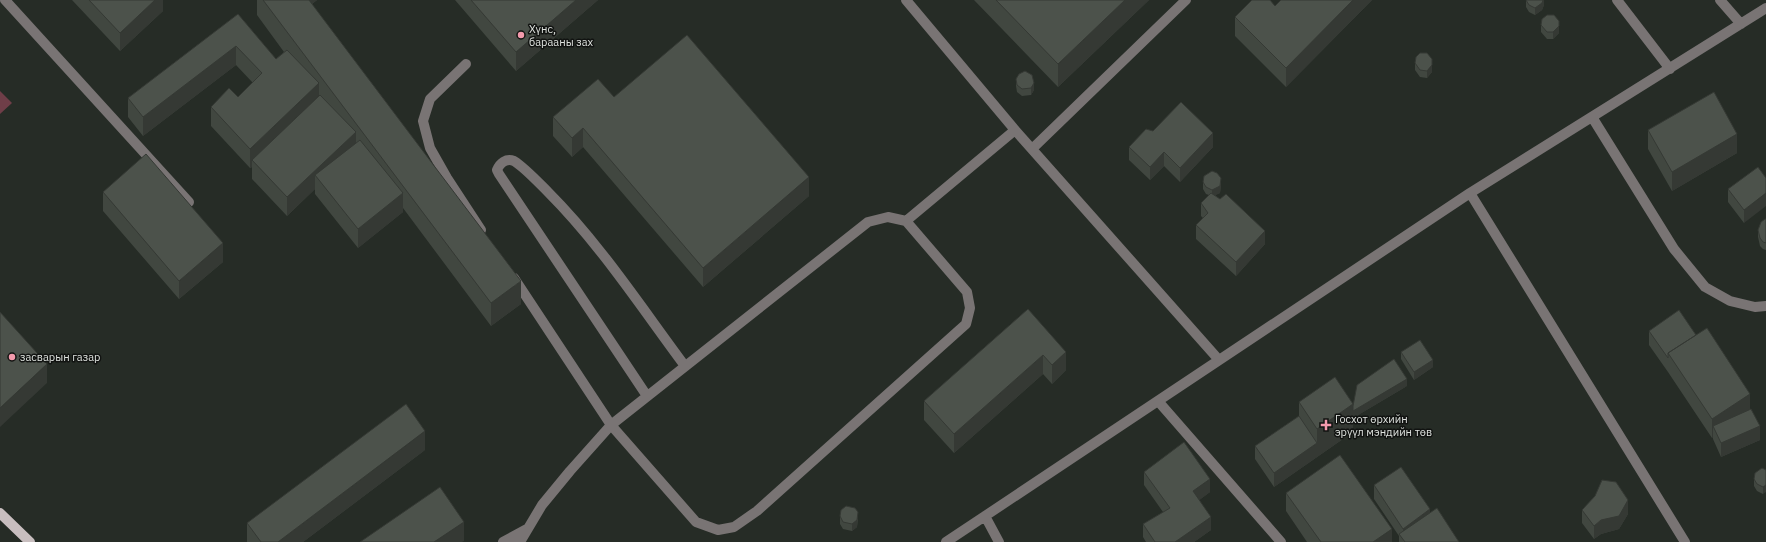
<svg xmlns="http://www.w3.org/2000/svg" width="1766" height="542" viewBox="0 0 1766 542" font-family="'IBM Plex Sans',sans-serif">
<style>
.pitch{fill:#6f3e48}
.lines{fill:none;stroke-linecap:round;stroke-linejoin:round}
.minor{stroke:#797474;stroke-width:10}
.major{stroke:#c8bebf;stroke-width:10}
.wall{fill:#414740}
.shaded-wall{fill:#353934}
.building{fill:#4c524b;stroke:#353934}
.poi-dot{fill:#f39aac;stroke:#111311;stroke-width:1.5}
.labels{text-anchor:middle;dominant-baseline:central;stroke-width:3;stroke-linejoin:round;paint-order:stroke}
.poi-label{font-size:11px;fill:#dee2de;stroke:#111311;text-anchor:start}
</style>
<rect width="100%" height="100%" fill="#262c26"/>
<!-- pitch -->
<path class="pitch" d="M0 91 12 103 0 114Z"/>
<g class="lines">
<!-- minor -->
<path class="minor" d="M5 0 189 202
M906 0 1015 130
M1617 0 1670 69
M1720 0 1741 24
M466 64 430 99 423 121 430 148 447 178 481 230
M1592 117 1674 249 1705 287 1730 301 1755 307 1766 306
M1032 149 1186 0
M1470 193 1685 542
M514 278 611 425 696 522 718 530 734 527 757 511 966 324 970 308 967 292 906 221
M647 396 499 174 497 170C500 163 506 158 514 161 524 167 539 183 548 192 600 244 641 307 685 366
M1158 401 1281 542
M985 516 999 542
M503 542 527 529
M520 542 542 505 570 471 611 425 868 222 888 217 906 221 1015 130 1219 360
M946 542 1470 193 1766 8"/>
<!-- major -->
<path class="major" d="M0 513 30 542"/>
</g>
<!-- wall -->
<path class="wall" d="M72 0H163V11L120 51Z
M257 0H317L312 4 521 304 491 326 403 208V212L358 248 315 194V189L287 216 252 179V167L250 168 211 126V107L238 97 253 83 236 65 143 136 128 117V98L238 14 276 59 284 52 257 15Z
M455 0H598L516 71Z
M974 0H1149L1058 87Z
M1372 0 1286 87 1235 36V17L1275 6Z
M1526 0H1544V5L1542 10 1535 15 1529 12 1526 7Z
M1541 25 1559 33 1553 39H1547L1541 32Z
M1415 63 1432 72 1427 78 1420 77 1415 70Z
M1019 74 1034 90 1031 95 1022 96 1017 92 1016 86V79Z
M614 97 809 196 703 287 583 147 572 157 553 136V117Z
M1648 130 1737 153 1672 191 1648 149Z
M1129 147H1213L1180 182 1164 166 1150 180 1129 160Z
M1766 178 1744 223 1728 202V189Z
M1203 182 1221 185 1220 193 1215 195 1265 244 1236 276 1196 239V225L1203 218 1201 216V203L1209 195 1206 194 1203 189Z
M103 192 223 262 179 299 103 211Z
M1766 219V250L1763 249 1760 246 1758 237V230Z
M1028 309 1066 370 1052 384 1043 374 954 453 924 420V401Z
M1649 331 1696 335 1750 409 1760 440 1721 457 1713 439V437L1712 438 1668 372 1649 345Z
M1401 352 1433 367 1414 380 1401 359Z
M1407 386 1353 418V432L1274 487 1255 459V446L1299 416V402L1353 406Z
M425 450 303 542H247V523Z
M1766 470 1763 494 1757 491 1754 486V479Z
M1144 472 1210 492 1199 500 1211 530 1194 542H1146L1143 537V524L1163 512 1144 485Z
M1374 485 1430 513 1459 542H1399V536L1374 499Z
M1286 493 1392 542H1307L1286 511Z
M1595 496 1628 514 1619 529 1601 534 1594 539 1582 523V510Z
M840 516 858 519 857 527 852 531 843 529 840 524Z"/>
<!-- shaded-wall -->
<path class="shaded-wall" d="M155 0H163V11L120 51V33Z
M301 0H317L301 12Z
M576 0H598L516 71V52Z
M1125 0H1149L1058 87V64Z
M1353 0H1372L1286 87V68Z
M1543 0H1544V5L1542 10 1535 15V8Z
M1559 26V33L1553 39V32Z
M236 46V65L143 136V117Z
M1432 65V72L1427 78V71Z
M319 83V102L252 160V167L250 168V149Z
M1034 83V90L1031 95V88Z
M583 128V147L572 157V138Z
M356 132V151L315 175V189L287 216V197Z
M1213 133V147L1180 182V168Z
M1737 134V153L1672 191V172Z
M1164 152V166L1150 180V167Z
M809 177V196L703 287V268Z
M1221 178V185L1220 193 1212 197V190Z
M403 193V212L358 248V229Z
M1766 193V206L1744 223V210Z
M1265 231V244L1236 276V262Z
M223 243V262L179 299V281Z
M521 281V304L491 326V303Z
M1066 352V370L1052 384V365Z
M1043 355V374L954 453V434Z
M1433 360V367L1414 380V372Z
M47 364V383L0 427V408Z
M1407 379V386L1353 418V432L1274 487V473L1317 443V429L1353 404V411Z
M1750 394V413L1713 426V437L1712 438V419Z
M1760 426V440L1721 457V443Z
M425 431V450L303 542H278Z
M1210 479V492L1193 505V491Z
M1766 485V492L1763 494V487Z
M1628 500V514L1619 529 1601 534 1594 539V526Z
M1430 509V522L1403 540V529Z
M858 512 857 527 852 531V524Z
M1211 517V530L1194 542H1175Z
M464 522V541L462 542H434Z
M1392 529V542H1373Z"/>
<!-- building -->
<path class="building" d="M89 0H155L120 33Z
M263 0H309L521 281 491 303Z
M471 0H576L516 52Z
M996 0H1125L1058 64Z
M1252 0H1270L1275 6 1281 0H1353L1286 68 1235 17Z
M1526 0H1543L1542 3 1535 8 1529 5Z
M238 14 276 59 287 50 319 83 250 149 211 107 229 88 238 97 262 73 236 46 143 117 128 98Z
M1547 15H1554L1559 21V26L1553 32H1547L1541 25 1542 19Z
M687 35 809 177 703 268 583 128 572 138 553 117 598 79 614 97Z
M1420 53H1427L1432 59V65L1427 71 1420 70 1415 63 1416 57Z
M1025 71 1032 75 1034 83 1031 88 1022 89 1017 85 1016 79 1019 74Z
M1714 92 1737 134 1672 172 1648 130Z
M320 95 356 132 287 197 252 160Z
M1181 102 1213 133 1180 168 1164 152 1150 167 1129 147 1146 129 1153 131Z
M360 140 403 193 358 229 315 175Z
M146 154 223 243 179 281 103 192Z
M1758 167 1766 178V193L1744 210 1728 189Z
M1212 171 1217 173 1221 178 1220 186 1212 190 1206 187 1203 182 1204 176Z
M1211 193 1220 199 1226 194 1265 231 1236 262 1196 225 1208 213 1201 203Z
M1765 219H1766V243L1763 242 1760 238 1758 230 1761 222Z
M1028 309 1066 352 1052 365 1043 355 954 434 924 401Z
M1679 310 1696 335 1668 353V358L1649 331Z
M0 312 47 364 0 408Z
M1707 328 1750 394 1712 419 1668 353Z
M1420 340 1433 360 1414 372 1401 352Z
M1394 359 1407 379 1353 411V406L1357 385Z
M1335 377 1353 404 1317 429 1299 402Z
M406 404 425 431 278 542H261L247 523Z
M1751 409 1760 426 1721 443 1713 426Z
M1299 416 1317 443 1274 473 1255 446Z
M1184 442 1210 479 1193 491 1211 517 1175 542H1155L1143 524 1170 508 1144 472Z
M1340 455 1392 529 1373 542H1321L1286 493Z
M1401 467 1430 509 1403 529 1374 485Z
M1762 468 1766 470V485L1763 487 1757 484 1754 479 1755 473Z
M1602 480 1616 482 1628 500 1619 516 1601 520 1594 526 1582 510 1595 496Z
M440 487 464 522 434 542H360Z
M846 506 855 508 858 512 857 520 852 524 843 522 840 516 841 510Z
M1437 508 1459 542H1405L1399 534Z"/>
<!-- markers -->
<g class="poi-dot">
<circle cx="521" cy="35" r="4"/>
<circle cx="12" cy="357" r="4"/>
<path d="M1324 419h4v4h4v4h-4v4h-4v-4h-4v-4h4z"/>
</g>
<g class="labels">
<!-- poi labels -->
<g class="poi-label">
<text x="529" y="29">Хүнс,<tspan x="529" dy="13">барааны зах</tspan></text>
<text x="20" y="357">засварын газар</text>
<text x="1335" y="419">Госхот өрхийн<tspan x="1335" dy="13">эрүүл мэндийн төв</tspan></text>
</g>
</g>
</svg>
